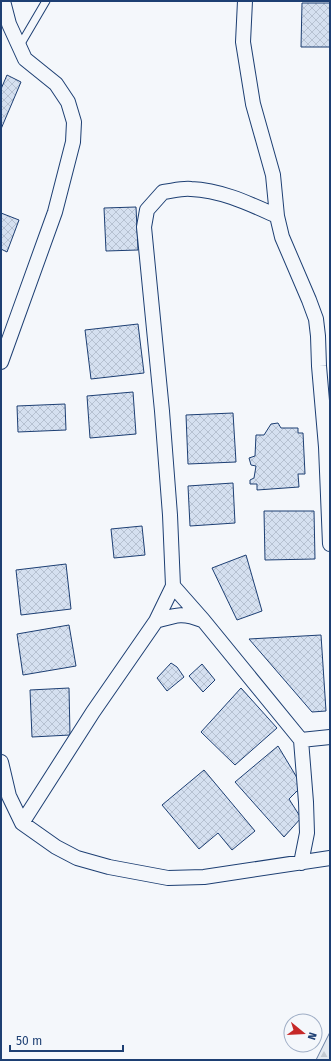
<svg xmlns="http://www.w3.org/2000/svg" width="331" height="1061" viewBox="0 0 331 1061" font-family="'Fira Sans',sans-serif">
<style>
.forest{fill:url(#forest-firs);stroke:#687fa3}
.building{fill:url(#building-cross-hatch);stroke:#1d3f73}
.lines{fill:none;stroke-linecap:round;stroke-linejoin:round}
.service-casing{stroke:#1d3f73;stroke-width:9}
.minor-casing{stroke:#1d3f73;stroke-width:16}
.service{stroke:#f4f7fb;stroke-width:7}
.minor{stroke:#f4f7fb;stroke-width:14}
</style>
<defs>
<pattern id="forest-firs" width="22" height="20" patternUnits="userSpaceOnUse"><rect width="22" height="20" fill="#e3e9f0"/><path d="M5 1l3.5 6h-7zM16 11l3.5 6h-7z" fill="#c2c9d1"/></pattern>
<pattern id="building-cross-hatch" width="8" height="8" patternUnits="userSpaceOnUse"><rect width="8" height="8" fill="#d5e0f0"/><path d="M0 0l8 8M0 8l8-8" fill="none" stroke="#b6c1d1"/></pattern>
</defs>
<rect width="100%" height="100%" fill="#f4f7fb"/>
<!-- forest -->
<path class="forest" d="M330 1032V1060H316Z"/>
<!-- building -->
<path class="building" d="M302 3H330V47H301Z
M7 75 21 82 1 129V89Z
M136 207 138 250 106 251 104 208Z
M1 213 19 220 7 252 1 249Z
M138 324 144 373 91 379 85 330Z
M133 392 136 434 90 438 87 396Z
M65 404 66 430 18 432 17 406Z
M233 413 236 462 188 464 186 415Z
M278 423 281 428H298V433H303L305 474H298L299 487 257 490V484H250V480L254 478 256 466 251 465 249 458 255 456 256 435H264L271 424Z
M233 483 235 523 190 526 188 486Z
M264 511H314L315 559 265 560Z
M142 526 145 555 114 558 111 529Z
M246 555 262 611 237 620 212 568Z
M66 564 71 609 21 615 16 570Z
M69 625 76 666 23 675 17 634Z
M321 635 326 711 312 712 249 639Z
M171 663 177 667 184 677 167 691 157 678Z
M202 664 215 680 203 692 189 676Z
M69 688 70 735 32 737 30 690Z
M241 688 277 728 235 765 201 732Z
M278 746 302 786 289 799 301 818 284 837 235 782Z
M204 770 255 831 232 850 218 833 199 849 162 805Z"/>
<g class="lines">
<!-- service casing -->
<g class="service-casing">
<path id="service" d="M19 47 46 1"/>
</g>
<!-- minor casing -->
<g class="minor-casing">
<path id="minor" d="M245 1 243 42 253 104 273 175 277 216 282 237 309 300 316 319 318 336 319 366 326 447 330 544
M1 362 55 212 73 142 74 122 68 102 56 84 25 59 9 24 3 1
M173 586 203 620 301 740 330 737
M156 621C176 615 182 612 202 620
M1 762 9 796 22 823 56 847 77 858 109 867 168 878 204 877 330 858
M22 823 93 712 156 621 173 586 170 515 162 411 144 227 147 210 163 192C172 191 182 188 191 189 221 190 250 204 277 216
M301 863 307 833 306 802 301 740"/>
</g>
<!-- service -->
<use href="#service" class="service"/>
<!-- minor -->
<use href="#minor" class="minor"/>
</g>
<!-- border -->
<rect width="331" height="1061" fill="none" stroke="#1d3f73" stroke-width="4"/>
<!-- north arrow -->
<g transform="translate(303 1033) rotate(108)"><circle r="19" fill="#f4f7fb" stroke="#9eadc5"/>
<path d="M0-3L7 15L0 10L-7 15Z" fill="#c62828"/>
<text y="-6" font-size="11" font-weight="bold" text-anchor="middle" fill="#1d3f73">N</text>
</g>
<!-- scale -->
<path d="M10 1045v6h113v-6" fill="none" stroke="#1d3f73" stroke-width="2"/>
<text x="16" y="1045" font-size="12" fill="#1d3f73" stroke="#f4f7fb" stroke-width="3" paint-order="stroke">50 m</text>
</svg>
